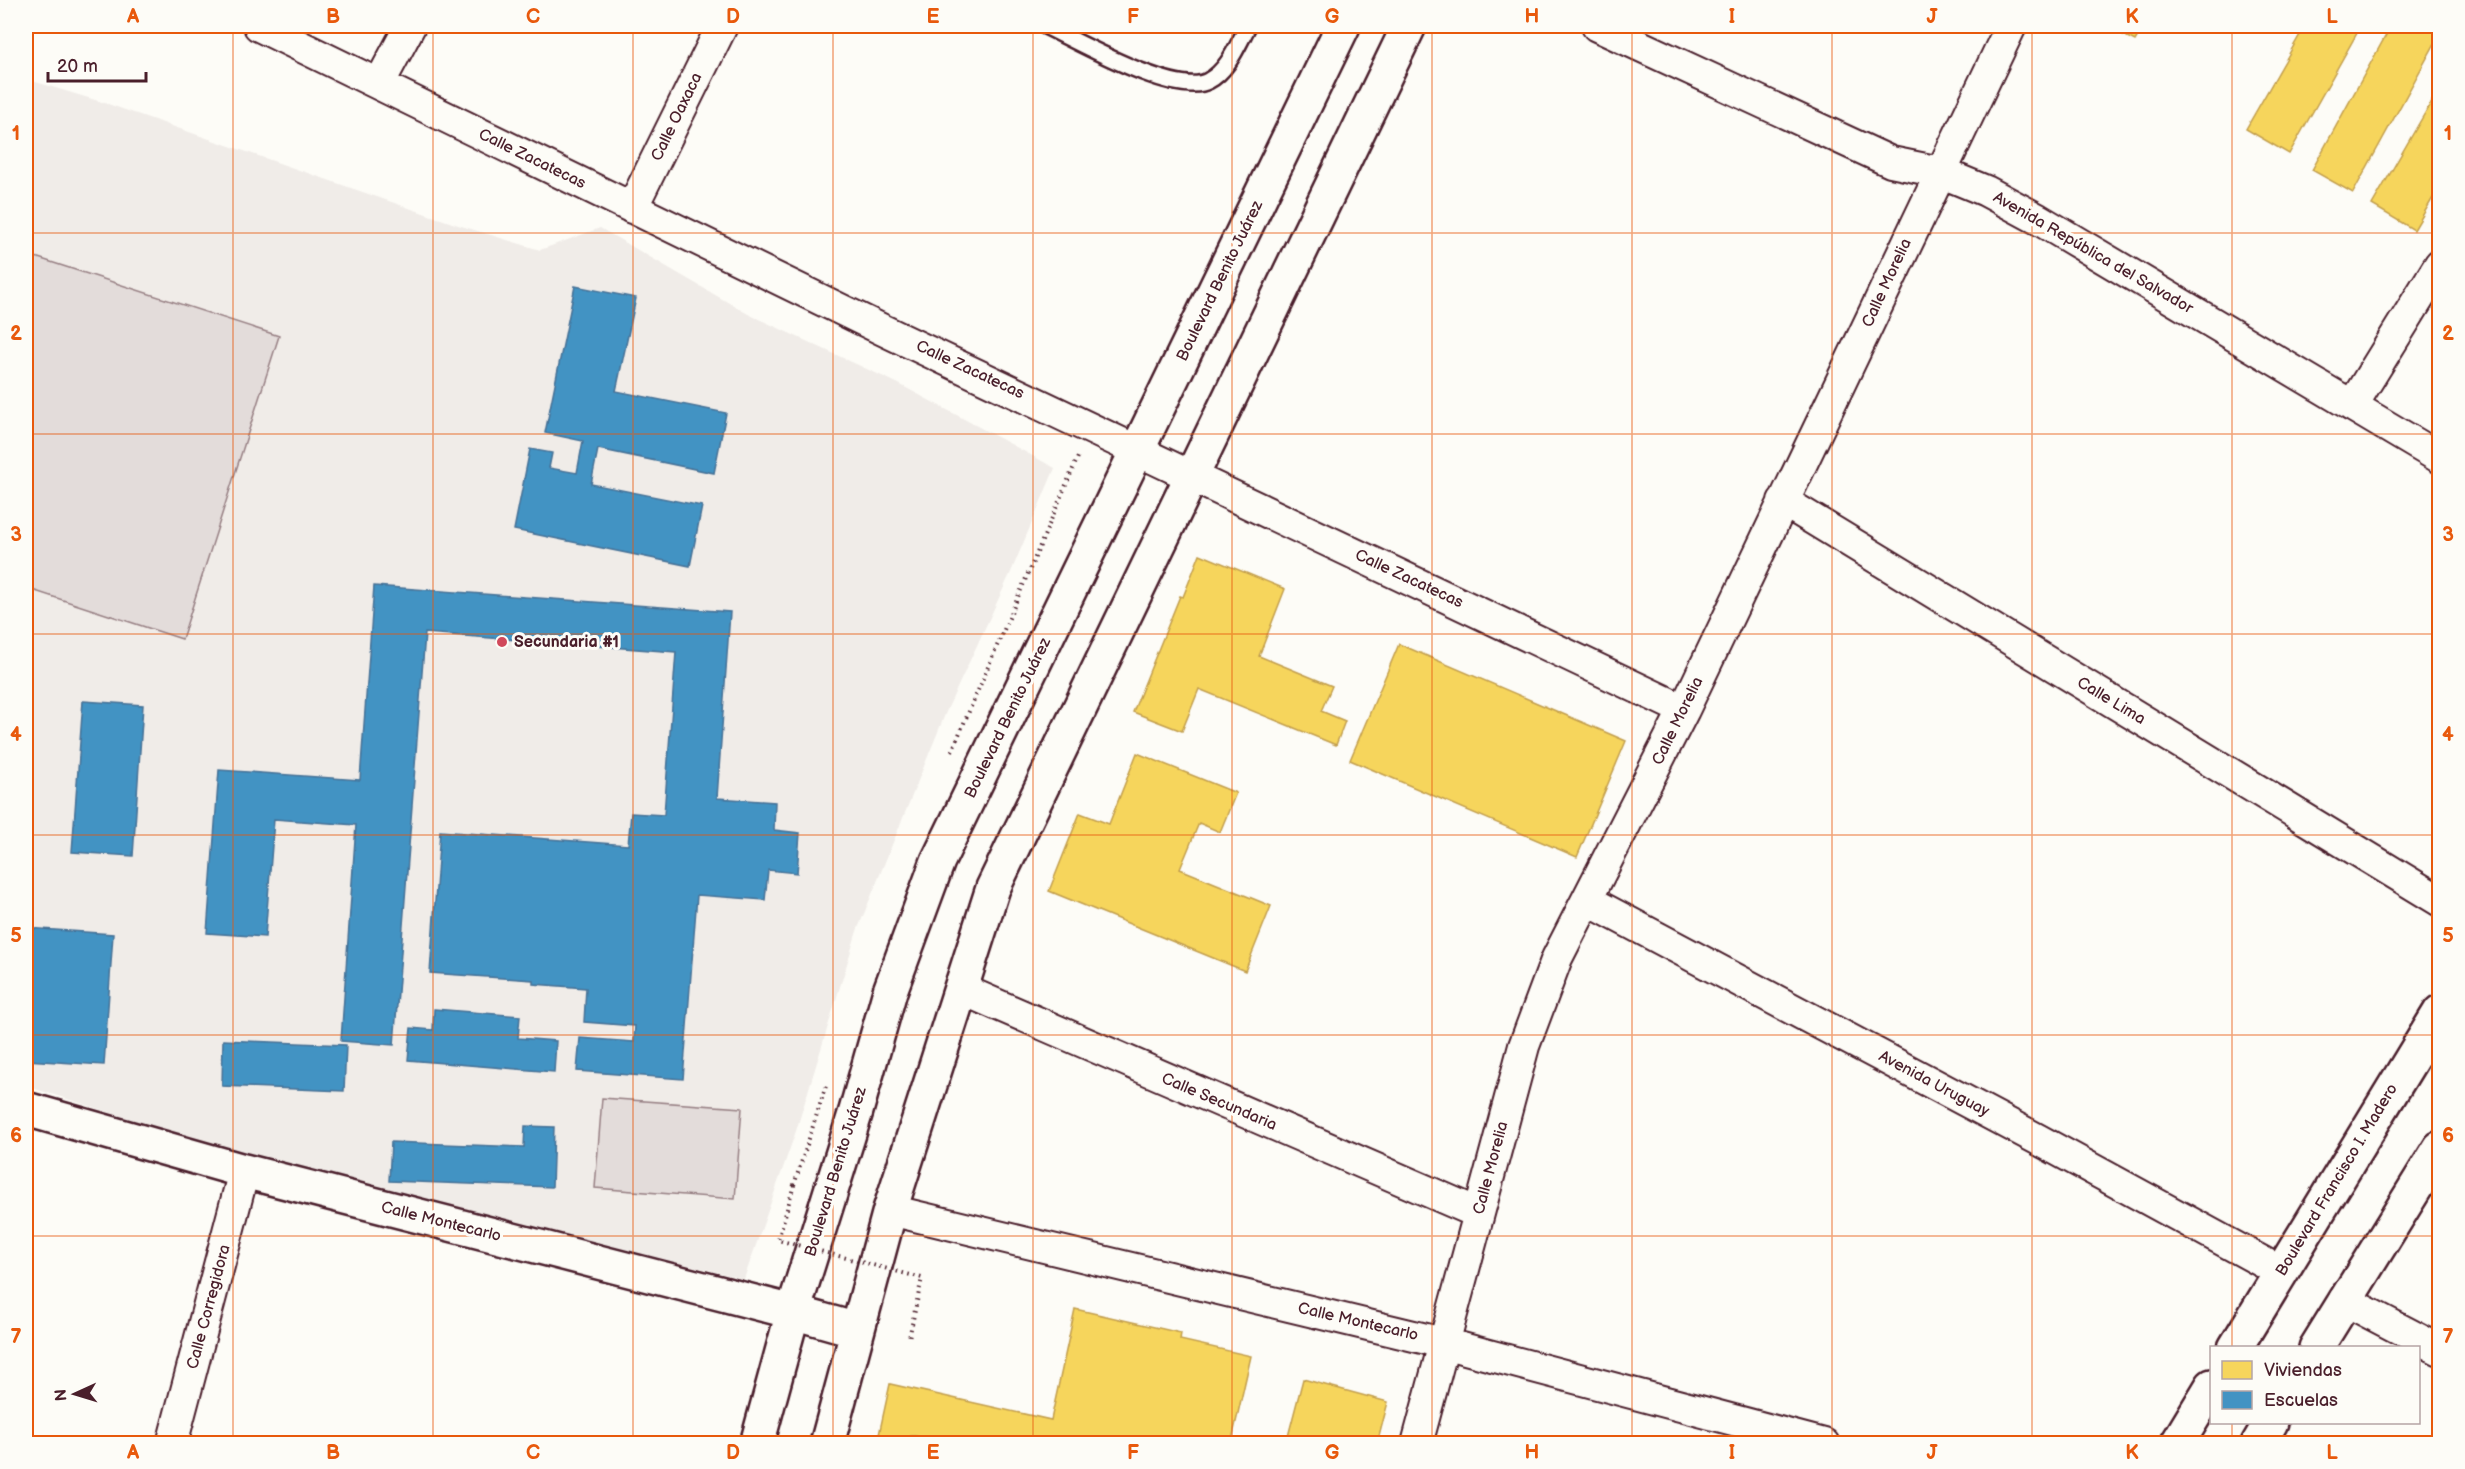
<svg xmlns="http://www.w3.org/2000/svg" width="2465" height="1469" viewBox="0 0 2465 1469" font-family="'Balsamiq Sans',sans-serif">
<style>
.built{fill:#f0ece8}
.green{fill:#e3dcda;stroke:#967e82;stroke-width:1.5}
.homes{fill:#f6d55c;stroke:#c29e4d;stroke-width:1.5}
.schools{fill:#4393c3;stroke:#457095;stroke-width:1.5}
.lines{fill:none;stroke-linecap:round;stroke-linejoin:round}
.service-casing{stroke:#4a1f2b;stroke-width:20}
.minor-casing{stroke:#4a1f2b;stroke-width:34}
.tertiary-casing{stroke:#4a1f2b;stroke-width:38}
.secondary-casing{stroke:#4a1f2b;stroke-width:38}
.path{stroke:#4a1f2b;stroke-width:4;stroke-dasharray:1.5 4.5;stroke-linecap:butt}
.service{stroke:#fdfcf7;stroke-width:15}
.minor{stroke:#fdfcf7;stroke-width:30}
.tertiary{stroke:#fdfcf7;stroke-width:33}
.secondary{stroke:#fdfcf7;stroke-width:33}
.path-bridge{stroke:#4a1f2b;stroke-width:4;stroke-dasharray:1.5 4.5;stroke-linecap:butt}
.grid{fill:none;stroke:#e8590c;stroke-width:1.5;stroke-opacity:0.55}
.poi-dot{fill:#d1495b;stroke:#fdfcf7;stroke-width:2}
.labels{text-anchor:middle;dominant-baseline:central;stroke-width:6;stroke-linejoin:round;paint-order:stroke}
.street-label{font-size:16px;fill:#4a1f2b;stroke:#fdfcf7}
.poi-label{font-size:16px;font-weight:bold;fill:#4a1f2b;stroke:#fdfcf7;text-anchor:start}
.neatline{fill:none;stroke:#e8590c;stroke-width:2}
.grid-label{font-size:20px;text-anchor:middle;font-weight:bold;fill:#e8590c}
</style>
<rect width="100%" height="100%" fill="#fdfcf7"/>
<filter id="ink" filterUnits="userSpaceOnUse"><feTurbulence type="fractalNoise" baseFrequency=".0167" numOctaves="2"/><feDisplacementMap in="SourceGraphic" scale="12" xChannelSelector="R" yChannelSelector="G"/><feConvolveMatrix kernelMatrix="1 2 1 2 8 2 1 2 1" color-interpolation-filters="sRGB"/></filter>
<g filter="url(#ink)">
<!-- built -->
<path class="built" d="M26 79 105 103 458 225 540 250 600 228 748 314 897 383 1055 468 1011 572 946 712 857 931 796 1131 744 1279 237 1153 26 1086Z"/>
<!-- green -->
<path class="green" d="M26 254 279 336 182 639 26 588Z
M602 1098 742 1108 735 1199 595 1188Z"/>
<!-- homes -->
<path class="homes" d="M2106 26H2144L2135 41Z
M2305 26H2361L2289 154 2246 129Z
M2391 26H2440V34L2353 193 2312 170Z
M2440 87V186L2414 230 2372 205Z
M1200 554 1285 589 1259 656 1332 686 1321 711 1345 721 1336 745 1199 689 1182 731 1133 712 1180 596 1183 597Z
M1399 644 1626 741 1577 857 1350 760Z
M1137 753 1236 793 1220 832 1199 823 1180 869 1271 906 1245 971 1049 891 1080 813 1109 824Z
M1075 1309 1181 1333 1180 1340 1251 1356 1231 1444H949L911 1435 910 1444H877L890 1384 1051 1420Z
M1303 1379 1388 1402 1377 1444H1286Z"/>
<!-- schools -->
<path class="schools" d="M575 286 636 298 616 391 726 413 714 473 598 449 591 484 702 506 690 566 514 530 530 449 552 453 549 468 577 473 583 441 545 433Z
M374 586 730 612 717 798 775 802 774 830 800 833 797 873 768 870 765 900 697 895 683 1079 577 1071 580 1038 634 1042 635 1026 584 1022 586 988 533 984V980L430 973 440 831 628 845 631 813 664 815 676 652 425 633 394 1045 341 1041 356 825 274 819 265 937 207 933 219 770 360 780Z
M83 701 143 705 133 856 72 852Z
M26 928 113 934 104 1065 26 1060Z
M434 1009 520 1016 518 1038 556 1041 554 1072 408 1060 411 1028 433 1030Z
M223 1040 346 1045 344 1091 222 1086Z
M525 1126 554 1127 552 1187 389 1181 391 1142 524 1147Z"/>
<g class="lines">
<!-- service casing -->
<g class="service-casing">
<path id="service" d="M1045 26C1077 41 1177 98 1208 81 1228 71 1238 44 1248 26"/>
</g>
<!-- minor casing -->
<g class="minor-casing">
<path id="minor" d="M259 26 883 330 1684 710
M1597 26 1891 162 1940 172 1986 191 2038 219 2440 458
M379 84 410 26
M632 208 722 26
M2352 406 2440 264
M1783 501 2440 901
M1587 900 2039 1140 2281 1272
M961 989 1478 1213
M890 1210 1443 1343 1824 1444
M2344 1300 2440 1350
M172 1444 244 1171
M1417 1444 1524 1046 1557 958 1684 710 2011 26"/>
</g>
<!-- tertiary casing -->
<g class="tertiary-casing">
<path id="tertiary" d="M26 1109 244 1171 793 1312 857 1330"/>
</g>
<!-- secondary casing -->
<g class="secondary-casing">
<path id="secondary" d="M2235 1348 2440 1012
M2316 1348 2440 1148
M757 1444 793 1312 856 1111 890 991 938 861 1343 26
M827 1444 890 1210 993 888 1409 26
M2177 1444 2212 1386
M2258 1444 2271 1422"/>
</g>
<!-- path -->
<path class="path" d="M952 751 1078 457
M794 1185 826 1086"/>
<!-- service -->
<use href="#service" class="service"/>
<!-- minor -->
<use href="#minor" class="minor"/>
<!-- tertiary -->
<use href="#tertiary" class="tertiary"/>
<!-- secondary -->
<use href="#secondary" class="secondary"/>
<!-- path-bridge -->
<path class="path-bridge" d="M794 1185 778 1240 922 1278 909 1338"/>
</g>
</g>
<!-- grid -->
<path class="grid" d="M233 26V1444M433 26V1444M633 26V1444M833 26V1444M1033 26V1444M1232 26V1444M1432 26V1444M1632 26V1444M1832 26V1444M2032 26V1444M2232 26V1348M26 233H2440M26 434H2440M26 634H2440M26 835H2440M26 1035H2440M26 1236H2440M2232 1422V1444"/>
<!-- markers -->
<circle class="poi-dot" cx="502" cy="642" r="6"/>
<g class="labels">
<!-- street labels -->
<g class="street-label">
<text transform="translate(677 117) rotate(-64)">Calle Oaxaca</text>
<text transform="translate(532 159) rotate(26)">Calle Zacatecas</text>
<text transform="translate(2093 253) rotate(30)">Avenida República del Salvador</text>
<text transform="translate(1220 281) rotate(-64)">Boulevard Benito Juárez</text>
<text transform="translate(1887 283) rotate(-65)">Calle Morelia</text>
<text transform="translate(970 370) rotate(25)">Calle Zacatecas</text>
<text transform="translate(1409 579) rotate(25)">Calle Zacatecas</text>
<text transform="translate(2111 701) rotate(31)">Calle Lima</text>
<text transform="translate(1008 718) rotate(-64)">Boulevard Benito Juárez</text>
<text transform="translate(1678 721) rotate(-64)">Calle Morelia</text>
<text transform="translate(1934 1084) rotate(28)">Avenida Uruguay</text>
<text transform="translate(1219 1102) rotate(23)">Calle Secundaria</text>
<text transform="translate(1491 1168) rotate(-75)">Calle Morelia</text>
<text transform="translate(836 1172) rotate(-73)">Boulevard Benito Juárez</text>
<text transform="translate(2337 1180) rotate(-59)">Boulevard Francisco I. Madero</text>
<text transform="translate(441 1222) rotate(14)">Calle Montecarlo</text>
<text transform="translate(209 1307) rotate(-75)">Calle Corregidora</text>
<text transform="translate(1358 1322) rotate(13)">Calle Montecarlo</text>
</g>
<!-- poi labels -->
<g class="poi-label">
<text x="514" y="642">Secundaria #1</text>
</g>
</g>
<!-- margin -->
<rect width="2465" height="1469" fill="none" stroke="#fdfcf7" stroke-width="66"/>
<!-- legend -->
<rect x="2210" y="1346" width="210" height="78" fill="#fdfcf7" stroke="#b5a4a5" stroke-width="1.5"/>
<rect x="2222" y="1361" width="30" height="18" fill="#f6d55c" stroke="#b5a4a5" stroke-width="1.5"/>
<text x="2264" y="1376" font-size="18" fill="#4a1f2b">Viviendas</text>
<rect x="2222" y="1391" width="30" height="18" fill="#4393c3" stroke="#b5a4a5" stroke-width="1.5"/>
<text x="2264" y="1406" font-size="18" fill="#4a1f2b">Escuelas</text>
<!-- north arrow -->
<g transform="translate(75 1394) rotate(266)" stroke="#fdfcf7" stroke-width="4.5" paint-order="stroke">
<path d="M0-4.5L10 22L0 15L-10 22Z" fill="#4a1f2b"/>
<text y="-9" font-size="16" font-weight="bold" text-anchor="middle" fill="#4a1f2b">N</text>
</g>
<!-- scale -->
<path d="M48 72v9h98v-9" fill="none" stroke="#4a1f2b" stroke-width="3"/>
<text x="57" y="72" font-size="18" fill="#4a1f2b" stroke="#fdfcf7" stroke-width="4.5" paint-order="stroke">20 m</text>
<rect x="33" y="33" width="2399" height="1403" class="neatline"/>
<g class="grid-label">
<text x="133" y="23">A</text>
<text x="333" y="23">B</text>
<text x="533" y="23">C</text>
<text x="733" y="23">D</text>
<text x="933" y="23">E</text>
<text x="1133" y="23">F</text>
<text x="1332" y="23">G</text>
<text x="1532" y="23">H</text>
<text x="1732" y="23">I</text>
<text x="1932" y="23">J</text>
<text x="2132" y="23">K</text>
<text x="2332" y="23">L</text>
<text x="16" y="140">1</text>
<text x="2448" y="140">1</text>
<text x="16" y="340">2</text>
<text x="2448" y="340">2</text>
<text x="16" y="541">3</text>
<text x="2448" y="541">3</text>
<text x="16" y="741">4</text>
<text x="2448" y="741">4</text>
<text x="16" y="942">5</text>
<text x="2448" y="942">5</text>
<text x="16" y="1142">6</text>
<text x="2448" y="1142">6</text>
<text x="16" y="1343">7</text>
<text x="2448" y="1343">7</text>
<text x="133" y="1459">A</text>
<text x="333" y="1459">B</text>
<text x="533" y="1459">C</text>
<text x="733" y="1459">D</text>
<text x="933" y="1459">E</text>
<text x="1133" y="1459">F</text>
<text x="1332" y="1459">G</text>
<text x="1532" y="1459">H</text>
<text x="1732" y="1459">I</text>
<text x="1932" y="1459">J</text>
<text x="2132" y="1459">K</text>
<text x="2332" y="1459">L</text>
</g>
</svg>
